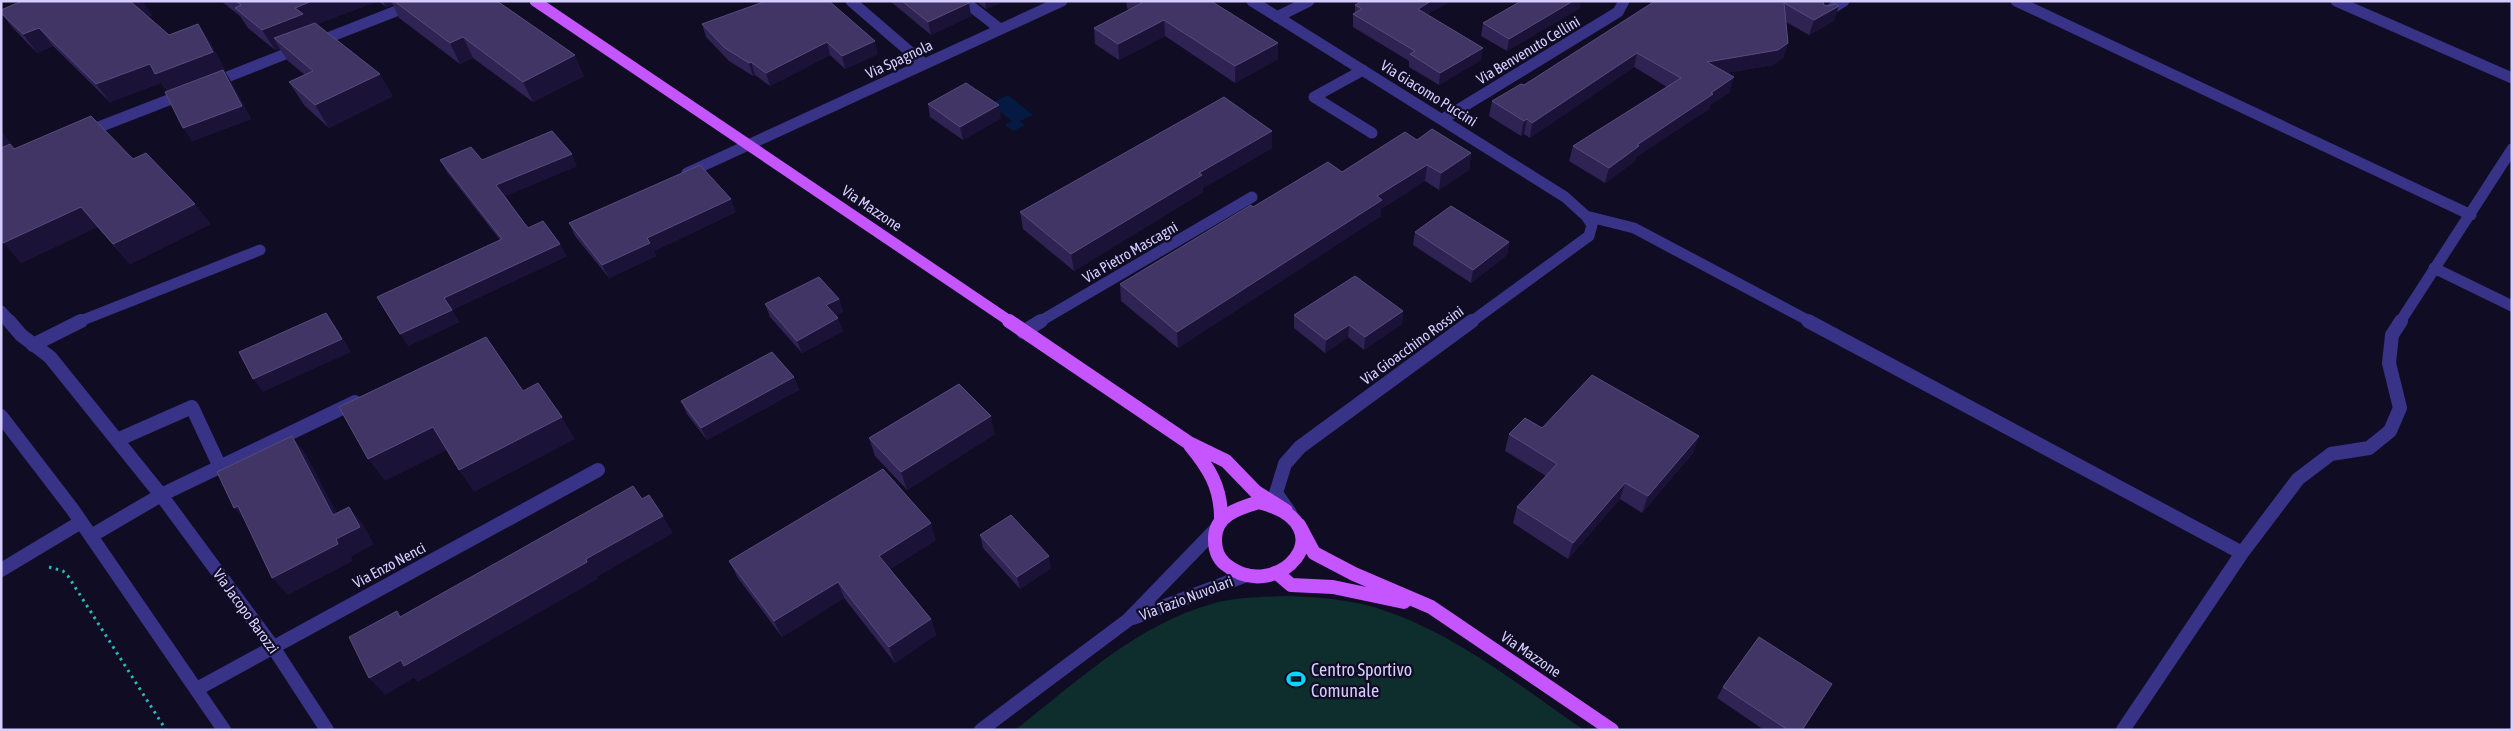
<svg xmlns="http://www.w3.org/2000/svg" width="2513" height="731" viewBox="0 0 2513 731" font-family="'Asap Condensed',sans-serif">
<style>
.green{fill:#0e2d2d}
.water{fill:#051a42}
.lines{fill:none;stroke-linecap:round;stroke-linejoin:round}
.path{stroke:#24bcb7;stroke-width:3;stroke-dasharray:2.5 4.5;stroke-linecap:butt}
.minor-far1{stroke:#383386;stroke-width:11}
.minor{stroke:#383386;stroke-width:14}
.major-far1{stroke:#c455ff;stroke-width:11}
.major{stroke:#c455ff;stroke-width:14}
.wall{fill:#2e2352}
.shaded-wall{fill:#1a1237}
.building{fill:#403565;stroke:#574d7d}
.labels{text-anchor:middle;dominant-baseline:central;stroke-width:4.5;stroke-linejoin:round;paint-order:stroke}
.street-label{font-size:15px;fill:#d5ceff;stroke:#100c23}
.near-poi-label{font-size:18px;fill:#d5ceff;stroke:#100c23;text-anchor:start}
</style>
<rect width="100%" height="100%" fill="#100c23"/>
<!-- green -->
<path class="green" d="M1287 596C1315 597 1343 599 1370 606 1450 629 1517 684 1584 730H1015C1077 682 1138 623 1215 603 1238 597 1264 597 1287 596Z"/>
<!-- water -->
<path class="water" d="M1008 95 1033 115 1020 121 1025 125 1013 131 1005 125 1012 121 990 104Z"/>
<g class="lines">
<!-- path -->
<path class="path" d="M49 567 63 571 68 576 166 730"/>
<!-- minor-far1 -->
<path class="minor-far1" d="M851 1 924 64
M964 1 1000 29
M1252 1 1565 197 1586 216 1592 225 1589 236 1471 322
M2016 1 2471 215
M2336 1 2512 78
M1823 14 1844 1
M1277 17 1309 1
M317 42 422 1
M1363 70 1314 97 1372 133
M212 83 298 49
M1443 119 1618 12 1624 1
M86 132 184 94
M687 173 1062 1
M1586 216 1634 228 1811 322
M2434 268 2512 306
M1 311 11 322
M78 322 260 250
M1039 322 1252 197
M2400 322 2512 149"/>
<!-- minor -->
<path class="minor" d="M9 321 21 335 50 357 161 495 91 536
M1808 321 2242 553
M1023 332 1041 321
M33 345 81 321
M1 416 73 510 224 730
M117 440 192 407 220 467
M1290 513 1276 493 1285 464 1300 447 1472 321
M1 570 81 522
M1133 618 1247 575
M197 689 598 470
M327 730 273 647 161 495 355 402
M981 730 1128 620 1214 531
M2123 730 2242 553 2298 479 2331 454 2369 448 2390 431 2400 408 2389 363 2392 335 2401 321"/>
<!-- major-far1 -->
<path class="major-far1" d="M535 1 1011 322"/>
<!-- major -->
<path class="major" d="M1009 321 1189 443 1226 461 1256 492 1286 511
M1190 445C1209 468 1221 487 1221 518
M1259 502C1351 526 1276 607 1225 564 1218 558 1215 549 1215 540 1214 515 1239 508 1259 502Z
M1299 525 1314 553 1354 574 1431 607 1612 730
M1277 573 1291 585 1333 587 1404 602"/>
</g>
<!-- wall -->
<path class="wall" d="M221 1H497L584 76 533 102 473 58 460 64 399 18 393 5 386 7 378 1 317 24 393 96 329 128 304 105 289 82 305 75 288 61 280 49 275 50 248 28 240 16Z
M763 1H829L878 54 845 69 830 55 770 86 755 75 753 76 729 61 706 37 702 24 763 2Z
M890 1H967L971 16 931 35Z
M976 1H1004L986 9Z
M1126 1H1211L1278 59 1235 83 1165 36 1119 60 1095 44 1094 28 1129 10 1127 8Z
M1655 1H1823L1824 5 1834 21 1809 35 1786 22 1788 43 1783 58 1773 65 1726 73 1730 92 1710 105 1709 109 1636 157 1635 161 1605 183 1569 161 1573 146 1667 87 1634 67 1530 138 1524 134 1521 136 1489 116 1492 101 1524 85Z
M143 2 152 15 148 17 169 35 198 24 210 42 225 70H224L232 83 251 119 192 141 167 91 161 83 110 102 53 46 37 53 13 28 1 13V10Z
M1355 5 1428 15 1481 60 1439 85 1409 67V61L1353 27V14L1355 13Z
M1580 8 1507 51 1481 36 1483 23Z
M928 104 1001 118 963 140 930 117Z
M1 131 15 149 133 159 195 204 210 224 130 264 97 227 21 263 1 214Z
M1272 148 1203 188V192L1074 271 1023 229 1020 212Z
M1471 153 1469 170 1439 190 1425 181 1381 209V216L1178 348 1121 301 1120 284 1253 207 1342 172Z
M440 160H482L577 166 505 196 528 228 567 256 452 310 459 322 408 346 500 240 447 172Z
M736 212 654 251 656 256 609 278 575 236 569 223Z
M1415 232 1509 242 1507 255 1471 283 1413 245Z
M839 299 843 312 836 315 843 331 802 353 770 317 765 304Z
M1403 311 1402 324 1364 350 1348 337 1325 353 1294 328V315Z
M794 377 799 390 707 440 687 414 681 401Z
M1542 428 1699 436 1693 453 1642 513 1620 499 1568 559 1513 523 1517 507 1546 476 1505 451 1509 434Z
M995 434 907 490 875 456 869 438Z
M980 535 1051 568 1020 589 983 548Z
M936 540 890 569 931 619 936 635 895 663 844 598 782 637 738 578 729 561Z
M1723 687 1825 695 1803 730H1764L1717 698Z"/>
<!-- shaded-wall -->
<path class="shaded-wall" d="M130 1H144L143 2 152 15 142 19Z
M312 1H378L310 27 274 38 280 49 275 50 262 30 295 8Z
M383 1H391L393 5 386 7Z
M985 1H1004L986 9Z
M1431 1H1452L1416 21 1418 9Z
M1573 1H1581L1580 8 1507 51 1509 39Z
M969 3 971 16 931 35 928 22Z
M1839 6 1834 21 1809 35 1814 20Z
M1164 20 1165 36 1119 60 1118 44Z
M198 24 210 42 225 70H224L232 83 251 119 192 141 183 128 168 92 161 83 110 102 96 84Z
M39 28 53 46 37 53 23 34Z
M463 37 473 58 460 64 450 43Z
M875 41 878 54 845 69 842 56Z
M827 42 830 55 770 86 766 73Z
M1278 43V59L1235 83V66Z
M1788 43 1783 58 1773 65 1703 77 1707 62Z
M1483 48 1481 60 1439 85 1440 73Z
M1637 53 1634 67 1530 138 1532 123Z
M575 55 584 76 533 102 523 82Z
M751 62 755 75 753 76 749 63Z
M380 74 393 96 329 128 315 105Z
M1734 77 1730 92 1710 105 1709 109 1636 157 1635 161 1605 183 1609 168 1637 145 1711 93Z
M999 105 1001 118 963 140 960 127Z
M1527 119 1524 134 1521 136 1524 121Z
M1 131 18 152 1 161Z
M1272 131V148L1203 188V192L1074 271 1071 254 1199 173Z
M1471 153 1469 170 1439 190 1441 173Z
M572 154 577 166 503 197 496 185Z
M1427 165 1425 181 1381 209V216L1178 348 1177 332 1377 196Z
M731 199 736 212 654 251 656 256 609 278 602 265 647 238Z
M195 204 210 224 130 264 113 244Z
M81 207 97 227 21 263 3 243Z
M1509 242 1507 255 1471 283 1473 270Z
M560 244 567 256 452 310 459 322 408 346 400 334 444 298Z
M839 299 843 312 831 318 826 305Z
M1403 311 1402 324 1364 350 1365 337Z
M326 313 335 325 351 352 263 392 253 379Z
M838 318 843 331 802 353 797 341Z
M1349 325 1348 337 1325 353 1326 340Z
M794 377 799 390 707 440 701 428Z
M991 416 995 434 907 490 901 472Z
M562 417 575 439 474 492 459 470Z
M433 427 449 449 385 481 368 459Z
M292 436 306 454 347 532 333 515Z
M1699 436 1693 453 1642 513 1648 496Z
M1625 483 1620 499 1568 559 1573 543Z
M238 506 250 526 234 508Z
M349 507 363 524 374 544 351 557 353 561 288 595 272 578 336 539Z
M663 516 673 533 597 577 598 579 418 682 414 678 385 695 369 678 586 559Z
M931 523 936 540 885 572 879 556Z
M1049 556 1051 568 1020 589 1017 577Z
M838 582 844 598 782 637 774 621Z
M931 619 936 635 895 663 889 647Z"/>
<!-- building -->
<path class="building" d="M22 1H130L169 35 198 24 213 52 155 74 150 64 96 84 39 28 23 34 1 13V10Z
M236 1H312L295 8 303 14 262 30 235 8 241 5Z
M394 1H497L575 55 523 82 463 37 450 43Z
M766 1H829L875 41 842 56 827 42 766 73 751 62 749 63 725 48 702 24Z
M902 1H967L969 3 928 22Z
M1139 1H1211L1278 43 1235 66 1164 20 1118 44 1094 28 1142 3Z
M1362 1H1431L1418 9 1483 48 1440 73 1410 54 1415 51 1353 14 1362 9 1355 5Z
M1521 1H1573L1509 39 1483 23Z
M1655 1H1823L1824 5 1829 6 1835 4 1839 6 1814 20 1784 3 1788 43 1778 50 1707 62 1734 77 1711 93 1713 94 1637 145 1639 146 1609 168 1573 146 1681 78 1637 53 1532 123 1527 119 1524 121 1492 101 1521 84 1524 85Z
M315 23 380 74 315 105 289 82 313 71 274 38Z
M223 70 242 106 183 128 165 92Z
M966 83 999 105 960 127 928 104Z
M1224 97 1272 131 1199 173 1202 175 1071 254 1020 212Z
M91 116 133 159 146 153 195 204 113 244 81 207 3 243 1 241V216L2 215 1 214V148L10 144 14 149Z
M1432 129 1471 153 1441 173 1427 165 1377 196 1382 200 1177 332 1120 284 1251 205 1253 207 1328 162 1342 172 1405 132 1417 140Z
M552 131 572 154 496 185 528 228 543 221 560 244 444 298 452 310 400 334 377 297 502 239 440 160 471 147 482 160Z
M700 165 731 199 647 238 650 243 602 265 569 223Z
M1451 206 1509 242 1473 270 1415 232Z
M1355 276 1403 311 1365 337 1349 325 1326 340 1294 315Z
M819 277 839 299 826 305 838 318 797 341 765 304Z
M326 313 342 339 253 379 239 352Z
M486 337 523 391 538 383 562 417 459 470 433 427 368 459 339 407Z
M772 352 794 377 701 428 681 401Z
M1592 375 1699 436 1648 496 1625 483 1573 543 1517 507 1557 464 1509 434 1525 418 1542 428Z
M959 384 991 416 901 472 869 438Z
M292 436 333 515 349 507 360 527 336 539 338 544 272 578 238 506 234 508 217 472Z
M883 469 931 523 879 556 931 619 889 647 838 582 774 621 729 561Z
M633 486 642 499 649 495 663 516 586 559 587 562 404 666 401 660 369 678 349 637 397 611 400 617Z
M1011 515 1049 556 1017 577 980 535Z
M1759 637 1832 684 1802 730H1788L1723 687Z"/>
<!-- icons -->
<defs>
<g id="stadium-bare" transform="scale(1.5)"><path d="M0-5a6.5 5 0 1 0 0 10a6.5 5 0 1 0 0-10ZM-3.5-1.8h7v3.6h-7Z" fill="#00d9f9" stroke="#100c23" stroke-width="2.5" paint-order="stroke"/></g>
</defs>
<g fill-rule="evenodd">
<use href="#stadium-bare" x="1296" y="679"/>
</g>
<g class="labels">
<!-- street labels -->
<g class="street-label">
<text transform="translate(1528 50) rotate(-31)">Via Benvenuto Cellini</text>
<text transform="translate(899 59) rotate(-25)">Via Spagnola</text>
<text transform="translate(1429 93) rotate(32)">Via Giacomo Puccini</text>
<text transform="translate(872 208) rotate(34)">Via Mazzone</text>
<text transform="translate(1130 252) rotate(-30)">Via Pietro Mascagni</text>
<text transform="translate(1412 345) rotate(-36)">Via Gioacchino Rossini</text>
<text transform="translate(389 565) rotate(-28)">Via Enzo Nenci</text>
<text transform="translate(1186 598) rotate(-21)">Via Tazio Nuvolari</text>
<text transform="translate(246 611) rotate(54)">Via Jacopo Barozzi</text>
<text transform="translate(1531 654) rotate(34)">Via Mazzone</text>
</g>
<!-- near-poi labels -->
<g class="near-poi-label">
<text x="1311" y="669">Centro Sportivo<tspan x="1311" dy="21">Comunale</tspan></text>
</g>
</g>
<!-- border -->
<rect width="2513" height="731" fill="none" stroke="#d5ceff" stroke-width="5"/>
</svg>
